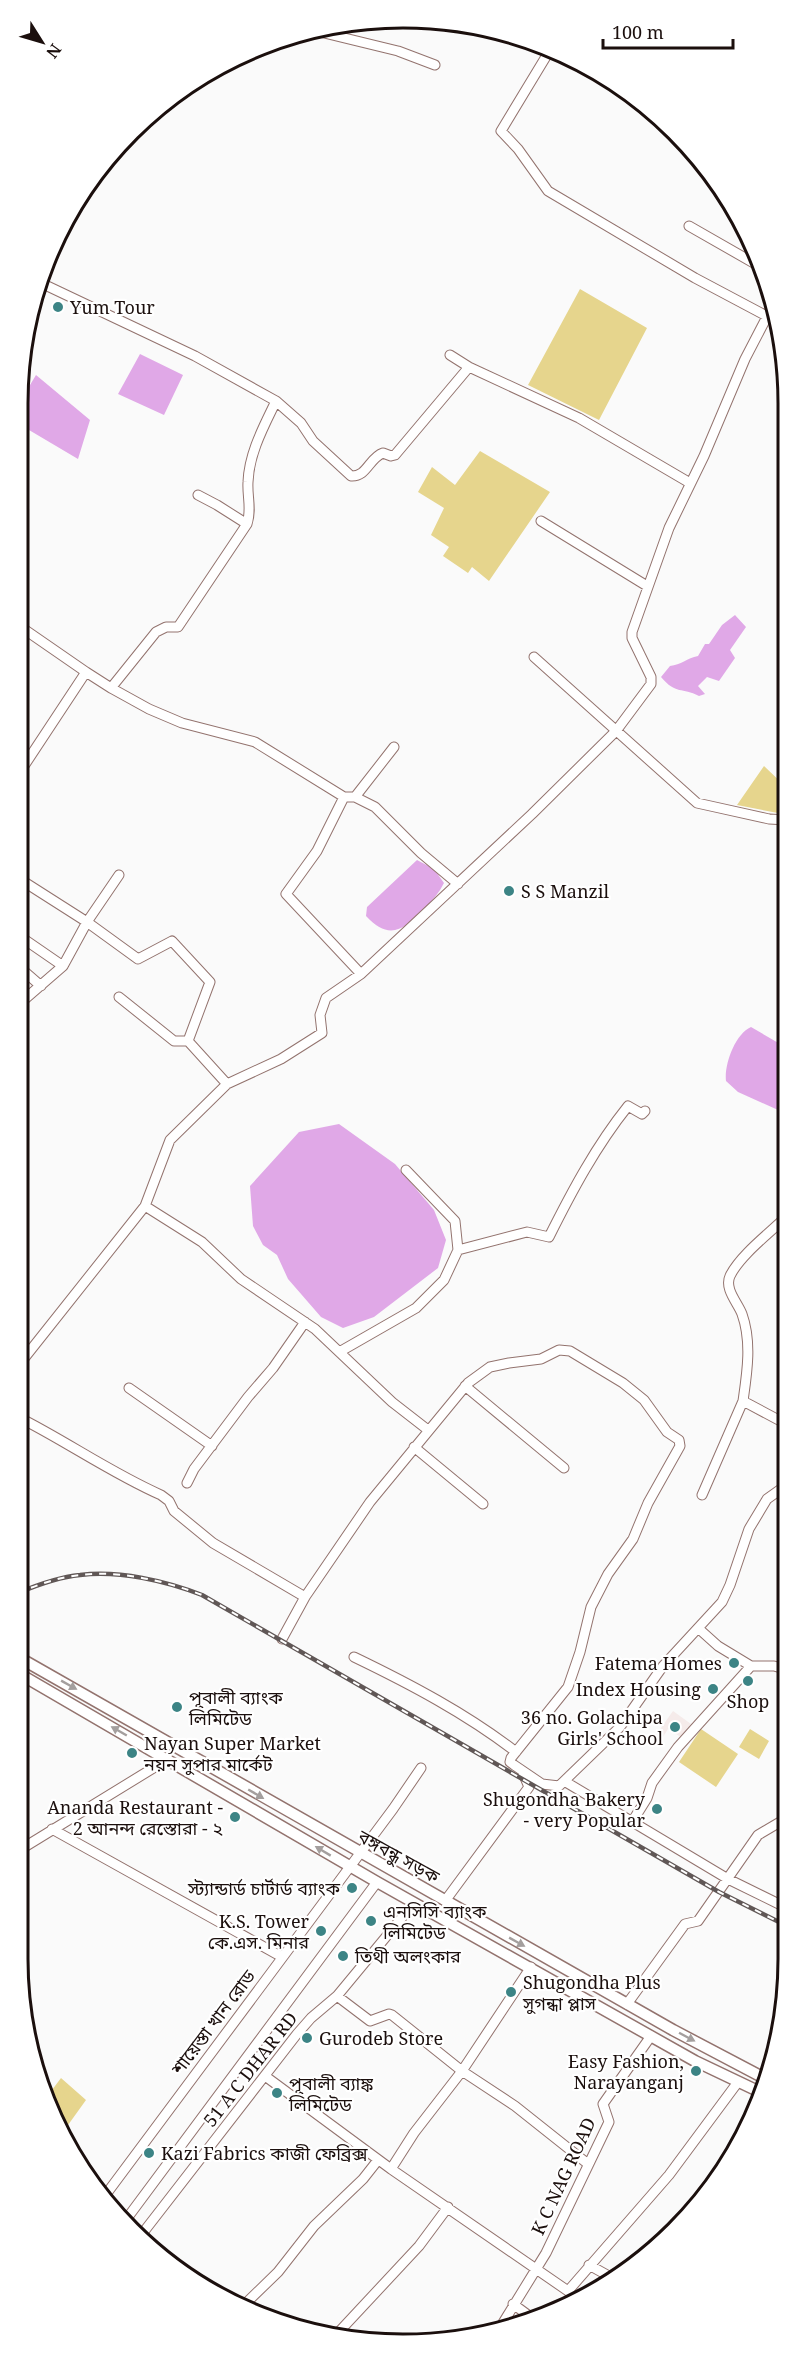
<svg xmlns="http://www.w3.org/2000/svg" width="807" height="2362" viewBox="0 0 807 2362" font-family="'Noto Serif','Noto Sans Bengali',serif">
<style>
.built{fill:#f5ebea}
.green{fill:#e6d58d}
.water{fill:#e0a8e7}
.lines{fill:none;stroke-linecap:round;stroke-linejoin:round}
.minor-casing{stroke:#93736e;stroke-width:11}
.major-casing{stroke:#93736e;stroke-width:13}
.minor{stroke:#fff;stroke-width:9}
.major{stroke:#fff;stroke-width:10}
.rail-casing{stroke:#605756;stroke-width:4.5}
.rail{stroke:#fff;stroke-width:2;stroke-dasharray:7;stroke-linecap:butt}
.oneway{fill:#a49f9e}
.poi-dot{fill:#3c8485;stroke:#fff;stroke-width:2}
.labels{text-anchor:middle;dominant-baseline:central;stroke-width:4.5;stroke-linejoin:round;paint-order:stroke}
.poi-label{font-size:18px;fill:#1b0f0d;stroke:#fff;text-anchor:start}
.street-label{font-size:18px;fill:#1b0f0d;stroke:#fff}
.rim{fill:none;stroke:#1b0f0d;stroke-width:3}
</style>
<rect width="100%" height="100%" fill="#fafafa"/>
<!-- built -->
<path class="built" d="M673 1711 691 1724 681 1737 668 1729 661 1740 656 1735Z"/>
<!-- green -->
<path class="green" d="M580 289 647 328 599 420 528 385Z
M480 451 550 492 489 581 472 567 468 573 443 556 449 547 431 535 444 508 418 492 432 467 455 485Z
M764 766 787 788V810L783 814 737 805Z
M701 1729 738 1754 716 1787 679 1762Z
M750 1729 769 1741 759 1759 739 1747Z
M61 2078 86 2100 63 2132 47 2106 46 2098Z"/>
<!-- water -->
<path class="water" d="M140 354 183 375 164 415 118 394Z
M36 375 90 420 78 459 29 430 18 438V405Z
M735 615 746 627 730 650 735 658 719 681 707 677 698 686 705 694 699 696C682 687 676 695 661 677L670 666C681 665 687 658 698 656L705 644H709L722 625Z
M417 860 434 869 444 883C439 893 432 901 424 909 404 930 389 941 366 916L367 907Z
M751 1027 787 1048V1114L738 1092 726 1081C724 1065 735 1034 751 1027Z
M339 1124 395 1164 434 1210 446 1240 438 1268 374 1317 343 1328 321 1317 288 1279 277 1255 263 1245 253 1226 250 1186 299 1132Z"/>
<g class="lines">
<!-- minor casing -->
<g class="minor-casing">
<path id="minor" d="M320 32 398 51 435 65
M550 50 501 131 518 149 548 191 695 278 776 321
M689 226 759 266
M41 283 195 356 276 401C264 426 249 453 248 482 247 497 252 509 247 524L178 627H166L156 632 111 688 149 709 182 723 255 742 344 797H355L375 807 421 853 458 884
M450 355 469 367 579 418 690 483
M276 401 301 423 313 441 351 476C367 477 369 458 383 453L391 456 395 455 469 367
M198 495 217 505 247 524
M541 521 647 586
M18 625 86 672
M534 657 697 803 769 819 787 820
M18 775 86 672 111 688
M344 797 317 851 286 894 361 974
M355 797 394 747
M119 875 87 922 138 959 172 941 210 982 188 1041 227 1084
M18 878 87 922 63 966 18 935
M18 966 41 986
M119 997 174 1041H188
M18 1005 63 966
M145 1206 202 1242 241 1279 315 1329 392 1402 428 1430
M458 1250 527 1232 549 1237C572 1191 596 1146 628 1106L642 1114 645 1111
M341 1351 416 1308 444 1280 458 1250 455 1221 406 1170
M18 1366 145 1206 170 1140 227 1084 281 1059 322 1033 320 1015 326 998 361 974 532 814 616 731 651 684V677L632 638V632L669 528 704 456 745 359 772 307
M465 1386 564 1468
M129 1388 212 1446
M743 1401C747 1373 752 1342 742 1314 738 1303 724 1289 730 1276 740 1255 771 1232 787 1216
M18 1417C66 1441 111 1473 161 1495L169 1501 174 1511 213 1543 305 1597
M414 1447 483 1504
M187 1483 194 1469 248 1397 273 1368 305 1322
M702 1495 743 1401 788 1425
M698 1628 718 1646 751 1666H774L788 1670
M282 1639 305 1597 370 1502 468 1383 490 1367 509 1363 541 1359 559 1350 570 1351 623 1383 644 1400 667 1432 679 1440 680 1446 648 1503 633 1539 608 1574 591 1607 580 1652 568 1687 511 1758 510 1762 514 1765 542 1784 559 1786 620 1727 663 1666 722 1602 730 1585 749 1529 767 1499 788 1484
M354 1657C410 1684 467 1714 516 1752
M564 1781 728 1879 789 1909
M632 1822 647 1798 652 1783 678 1747 751 1666
M52 1829 282 1957
M18 1851 168 1759
M445 1901 529 1787 523 1773
M337 1996 370 2021 389 2014 392 2015 462 2071 515 2106 588 2164
M627 2004 685 1924 698 1921 758 1835 780 1822 786 1815
M265 2076 391 2169 568 2291 669 2175 738 2082
M391 2169 414 2133 462 2071 531 1967
M104 2197 393 1809 421 1768
M125 2221 377 1882
M142 2234 297 2034 311 2018 337 1996 414 1903
M589 2265 616 2280
M513 2304 532 2318
M242 2307 278 2272 314 2226 363 2179 378 2160
M498 2331 546 2253 609 2122 603 2104 651 2036
M336 2335 419 2246 448 2207"/>
</g>
<!-- major casing -->
<g class="major-casing">
<path id="major" d="M18 1657 673 2030 766 2079
M18 1673 377 1882 695 2061 760 2092"/>
</g>
<!-- minor -->
<use href="#minor" class="minor"/>
<!-- major -->
<use href="#major" class="major"/>
<!-- rail casing -->
<g class="rail-casing">
<path id="rail" d="M18 1593C37 1585 59 1577 80 1575 119 1570 166 1581 202 1595L719 1892 789 1927"/>
</g>
<!-- rail -->
<use href="#rail" class="rail"/>
</g>
<!-- one-way arrows -->
<defs><path id="oneway-solid" d="M-6-.8H1V-3.2L6.5 0L1 3.2V.8H-6Z" transform="scale(1.5)"/></defs>
<g class="oneway">
<use href="#oneway-solid" transform="translate(69 1685) rotate(29)"/>
<use href="#oneway-solid" transform="translate(119 1731) rotate(-150)"/>
<use href="#oneway-solid" transform="translate(256 1794) rotate(30)"/>
<use href="#oneway-solid" transform="translate(323 1851) rotate(-149)"/>
<use href="#oneway-solid" transform="translate(517 1942) rotate(29)"/>
<use href="#oneway-solid" transform="translate(687 2037) rotate(28)"/>
</g>
<!-- markers -->
<g class="poi-dot">
<circle cx="58" cy="307" r="6"/>
<circle cx="509" cy="891" r="6"/>
<circle cx="734" cy="1663" r="6"/>
<circle cx="748" cy="1681" r="6"/>
<circle cx="713" cy="1689" r="6"/>
<circle cx="177" cy="1707" r="6"/>
<circle cx="675" cy="1727" r="6"/>
<circle cx="132" cy="1753" r="6"/>
<circle cx="657" cy="1809" r="6"/>
<circle cx="235" cy="1817" r="6"/>
<circle cx="352" cy="1888" r="6"/>
<circle cx="371" cy="1921" r="6"/>
<circle cx="321" cy="1931" r="6"/>
<circle cx="343" cy="1956" r="6"/>
<circle cx="511" cy="1992" r="6"/>
<circle cx="307" cy="2038" r="6"/>
<circle cx="696" cy="2071" r="6"/>
<circle cx="277" cy="2093" r="6"/>
<circle cx="149" cy="2153" r="6"/>
</g>
<g class="labels">
<!-- poi labels -->
<g class="poi-label">
<text x="70" y="307">Yum Tour</text>
<text x="521" y="891">S S Manzil</text>
<text x="722" y="1663" text-anchor="end">Fatema Homes</text>
<text x="701" y="1689" text-anchor="end">Index Housing</text>
<text x="189" y="1697">পূবালী ব্যাংক<tspan x="189" dy="21">লিমিটেড</tspan></text>
<text x="748" y="1701" text-anchor="middle">Shop</text>
<text x="663" y="1717" text-anchor="end">36 no. Golachipa<tspan x="663" dy="21">Girls' School</tspan></text>
<text x="144" y="1743">Nayan Super Market<tspan x="144" dy="21">নয়ন সুপার মার্কেট</tspan></text>
<text x="645" y="1799" text-anchor="end">Shugondha Bakery<tspan x="645" dy="21">- very Popular</tspan></text>
<text x="223" y="1807" text-anchor="end">Ananda Restaurant -<tspan x="223" dy="21">2 আনন্দ রেস্তোরা - ২</tspan></text>
<text x="340" y="1888" text-anchor="end">স্ট্যান্ডার্ড চার্টার্ড ব্যাংক</text>
<text x="383" y="1911">এনসিসি ব্যাংক<tspan x="383" dy="21">লিমিটেড</tspan></text>
<text x="309" y="1921" text-anchor="end">K.S. Tower<tspan x="309" dy="21">কে.এস. মিনার</tspan></text>
<text x="355" y="1956">তিথী অলংকার</text>
<text x="523" y="1982">Shugondha Plus<tspan x="523" dy="21">সুগন্ধা প্লাস</tspan></text>
<text x="319" y="2038">Gurodeb Store</text>
<text x="684" y="2061" text-anchor="end">Easy Fashion,<tspan x="684" dy="21">Narayanganj</tspan></text>
<text x="289" y="2083">পূবালী ব্যাঙ্ক<tspan x="289" dy="21">লিমিটেড</tspan></text>
<text x="161" y="2153">Kazi Fabrics কাজী ফেব্রিক্স</text>
</g>
<!-- street labels -->
<g class="street-label">
<text transform="translate(399 1856) rotate(29)">বঙ্গবন্ধু সড়ক</text>
<text transform="translate(213 2022) rotate(-53)">শায়েস্তা খান রোড</text>
<text transform="translate(250 2069) rotate(-52)">51 A C DHAR RD</text>
<text transform="translate(563 2176) rotate(-65)">K C NAG ROAD</text>
</g>
</g>
<!-- crop -->
<path d="M0 0H807V2362H0ZM403 28H403A375 375 0 0 1 778 403V1959A375 375 0 0 1 403 2334H403A375 375 0 0 1 28 1959V403A375 375 0 0 1 403 28Z" fill="#fff" fill-rule="evenodd"/>
<path class="rim" d="M403 28H403A375 375 0 0 1 778 403V1959A375 375 0 0 1 403 2334H403A375 375 0 0 1 28 1959V403A375 375 0 0 1 403 28Z"/>
<!-- north arrow -->
<g transform="translate(42 42) rotate(127)" stroke="#ffffff" stroke-width="4.5" paint-order="stroke">
<path d="M0-4.5L10 22L0 15L-10 22Z" fill="#1b0f0d"/>
<text y="-9" font-size="16" font-weight="bold" text-anchor="middle" fill="#1b0f0d">N</text>
</g>
<!-- scale -->
<path d="M603 39v9h130v-9" fill="none" stroke="#1b0f0d" stroke-width="3"/>
<text x="612" y="39" font-size="18" fill="#1b0f0d" stroke="#ffffff" stroke-width="4.5" paint-order="stroke">100 m</text>
</svg>
